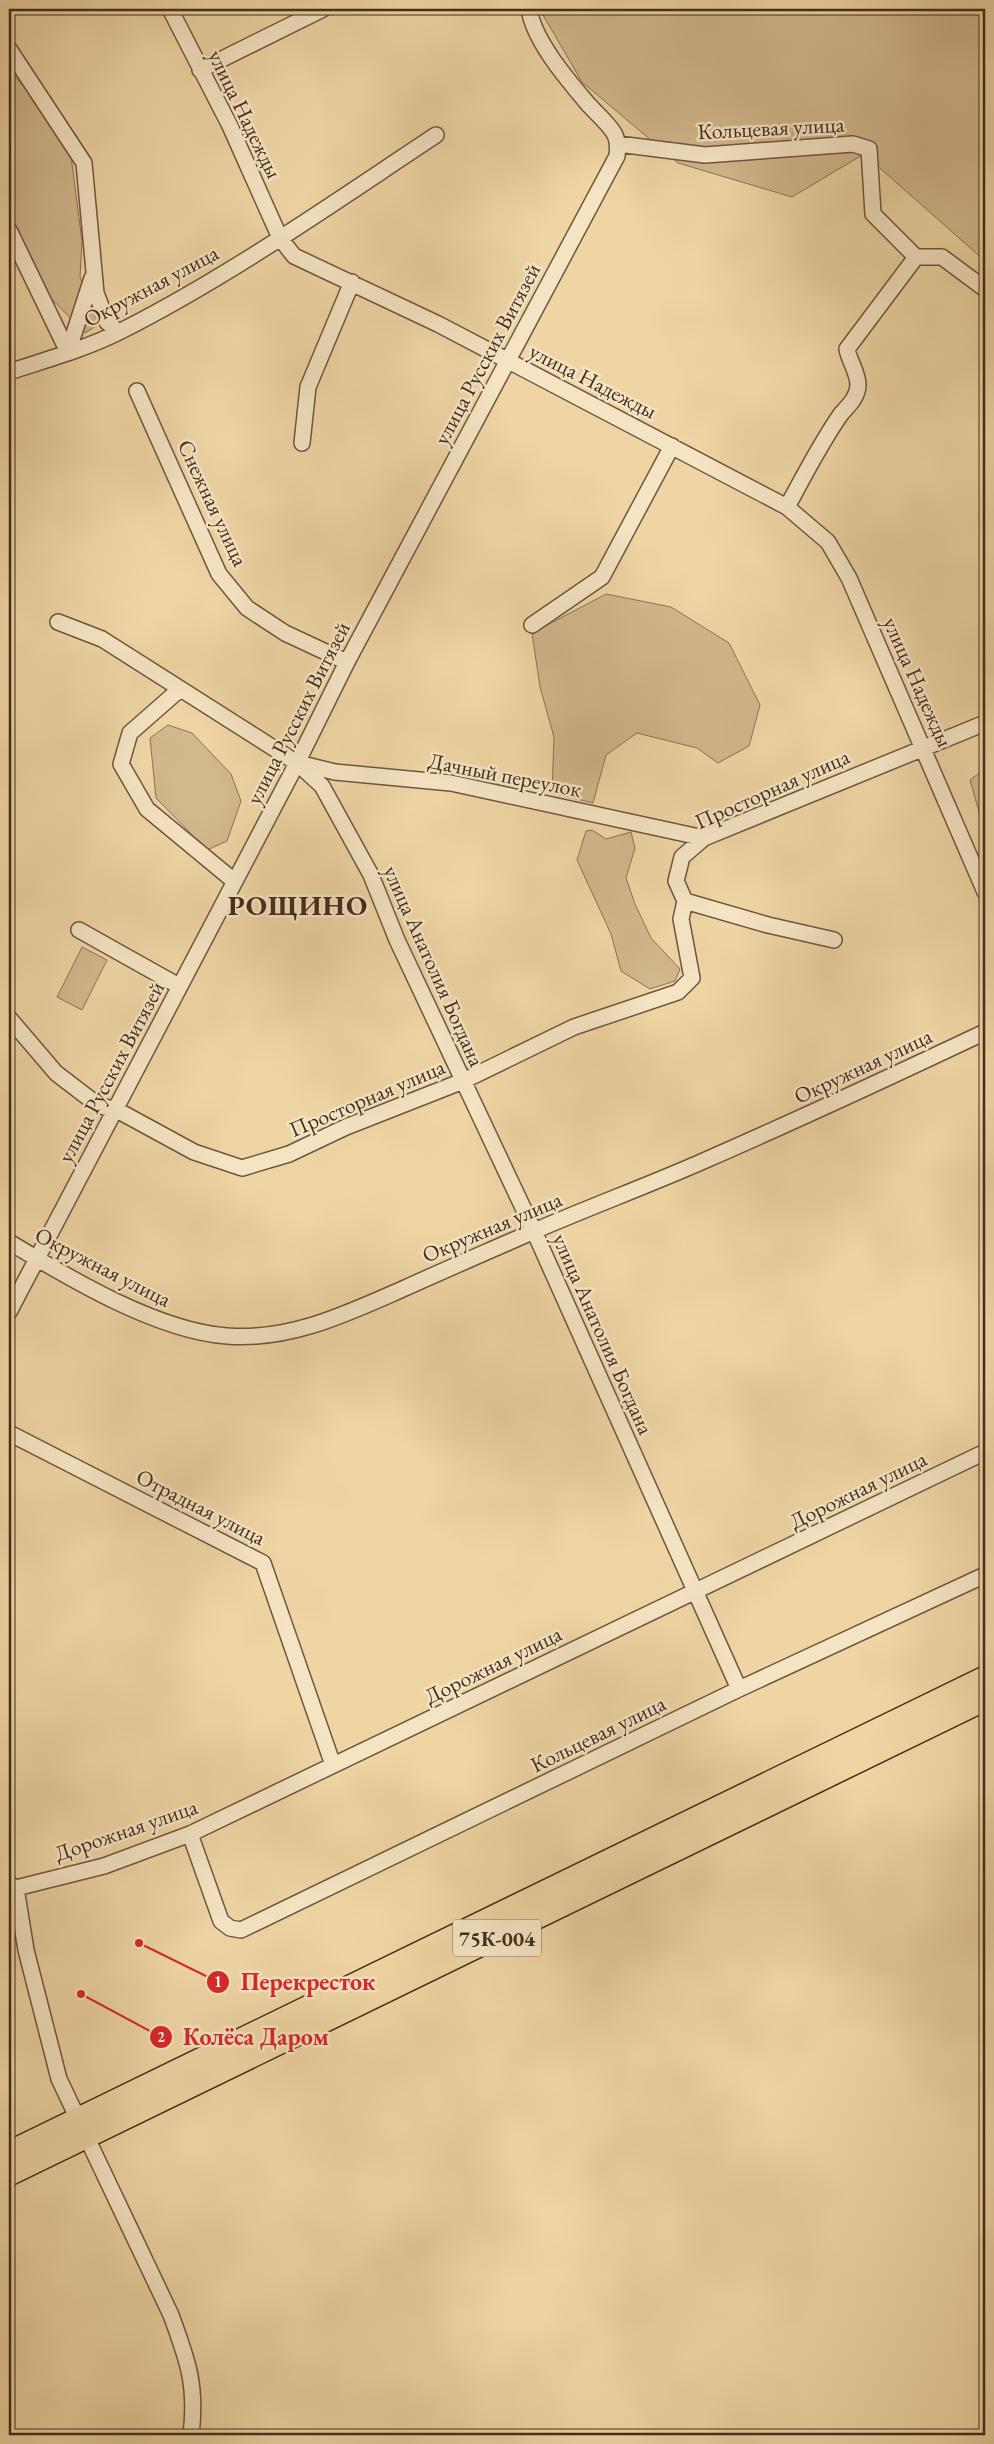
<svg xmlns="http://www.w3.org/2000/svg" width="994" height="2444" viewBox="0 0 994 2444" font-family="'EB Garamond',serif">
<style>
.green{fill:#d2b88d;stroke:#8a7255}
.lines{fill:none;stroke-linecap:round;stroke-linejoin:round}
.minor-casing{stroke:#6e573f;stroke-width:18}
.highway-casing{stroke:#432d1d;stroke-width:24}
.minor{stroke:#f5e4c4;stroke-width:15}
.highway{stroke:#efd5a4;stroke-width:21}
.labels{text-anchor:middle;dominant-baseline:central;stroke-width:5;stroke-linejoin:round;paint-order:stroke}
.shield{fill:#f5e4c4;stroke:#78644f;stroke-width:1}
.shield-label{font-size:21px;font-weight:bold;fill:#432d1d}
.street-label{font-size:22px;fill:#432d1d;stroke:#f5e4c4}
.district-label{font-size:28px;font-weight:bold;letter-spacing:1px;fill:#432d1d;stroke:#f5e4c4}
.leader{fill:none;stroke:#d62828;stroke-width:2}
.callout-dot{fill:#d62828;stroke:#f5e4c4;stroke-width:2}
.mark-label{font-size:15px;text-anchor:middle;font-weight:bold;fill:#fff}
.callout-label{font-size:24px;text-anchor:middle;font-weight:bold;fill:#d62828;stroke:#f5e4c4;stroke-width:5;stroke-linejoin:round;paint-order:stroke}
</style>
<rect width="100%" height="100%" fill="#efd5a4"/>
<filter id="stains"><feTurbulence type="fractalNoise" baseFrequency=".004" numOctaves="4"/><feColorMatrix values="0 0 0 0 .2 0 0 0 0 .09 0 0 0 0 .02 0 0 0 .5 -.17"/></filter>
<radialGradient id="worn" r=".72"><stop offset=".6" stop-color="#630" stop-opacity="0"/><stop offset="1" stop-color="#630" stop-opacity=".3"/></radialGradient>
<!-- green -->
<path class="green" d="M528 9H985V261L864 154 792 197 678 163 582 82 543 15Z
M9 69 33 98 71 156 82 241 80 277 99 324 85 333 44 291 9 233Z
M606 594 671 607 729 643 760 705 749 746 718 763 697 748 637 733 606 755 593 803 552 793 554 737 540 687 532 633Z
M168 725 192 733 231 774 241 801 227 841 207 850 156 798 150 738Z
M985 769V833L970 780Z
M592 830 606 839 631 832 635 848 626 878 635 904 651 938 680 969 675 981 650 989 621 971 611 934 577 860 586 831Z
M82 947 107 960 82 1010 57 997Z"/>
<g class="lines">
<!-- minor casing -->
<g class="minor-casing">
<path id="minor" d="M170 9 230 126 280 238 294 256 438 324 787 507 828 542 849 578 985 892
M9 49 84 163 96 293 107 322 118 332
M200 70 323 9
M618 144 705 155 853 144 869 149 873 214 916 257H942L985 289
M9 230 68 352
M68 352 92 278
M9 372C45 360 85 349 119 332 230 276 333 203 436 135
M137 391 219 574 247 608 285 633 347 662
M302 443 308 387 352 282
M787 507C804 476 820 444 841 414 848 406 858 397 858 385 858 372 849 361 847 349L916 257
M58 622 102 639 297 763 322 786 371 875 397 940 534 1231 739 1689
M532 625 602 577 672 446
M179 690 130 733 121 764 147 809 234 881
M298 763 335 772 451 783 704 838
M685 901 768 925 834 940
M79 930 179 986
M9 1018 56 1073 99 1106 115 1109 194 1152 242 1168 289 1154 346 1127 463 1081 574 1027 678 992 692 978 681 919 685 901 676 881 682 857 704 838 985 723
M9 1242C69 1278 157 1331 227 1336 291 1341 348 1313 405 1288 447 1269 489 1251 532 1232 587 1208 644 1187 699 1163 795 1121 890 1077 985 1032
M9 1312 297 763 347 662 617 156C618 148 618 140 614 133 607 122 596 113 588 104 567 79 534 41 529 9
M9 1433 263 1563 333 1765
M190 1834 221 1921 230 1928 241 1930 739 1689 985 1575
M9 1884 16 1888 104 1866 190 1834 985 1452
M16 1888 26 1950 59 2079 171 2315C188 2361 197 2386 191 2435"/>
</g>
<!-- highway casing -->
<g class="highway-casing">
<path id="highway" d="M9 2152 985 1677
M9 2175 985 1700"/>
</g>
<!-- minor -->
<use href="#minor" class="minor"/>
<!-- highway -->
<use href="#highway" class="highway"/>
</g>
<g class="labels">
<!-- shield labels -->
<rect class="shield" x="453" y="1919.5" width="88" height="37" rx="4"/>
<g class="shield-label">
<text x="497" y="1938">75К-004</text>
</g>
<!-- street labels -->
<g class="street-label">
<text transform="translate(245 114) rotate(64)">улица Надежды</text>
<text transform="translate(771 128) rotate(-3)">Кольцевая улица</text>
<text transform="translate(151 286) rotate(-28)">Окружная улица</text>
<text transform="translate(487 354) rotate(-62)">улица Русских Витязей</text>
<text transform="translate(593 381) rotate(27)">улица Надежды</text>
<text transform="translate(213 503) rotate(65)">Снежная улица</text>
<text transform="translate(918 682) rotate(66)">улица Надежды</text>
<text transform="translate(298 713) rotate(-63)">улица Русских Витязей</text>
<text transform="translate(505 775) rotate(11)">Дачный переулок</text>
<text transform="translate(772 789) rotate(-24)">Просторная улица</text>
<text transform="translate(434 966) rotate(66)">улица Анатолия Богдана</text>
<text transform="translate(863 1066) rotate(-25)">Окружная улица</text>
<text transform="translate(111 1072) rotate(-62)">улица Русских Витязей</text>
<text transform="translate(367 1098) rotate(-23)">Просторная улица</text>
<text transform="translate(492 1227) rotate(-23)">Окружная улица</text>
<text transform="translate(103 1267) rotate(27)">Окружная улица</text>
<text transform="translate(603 1334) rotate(66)">улица Анатолия Богдана</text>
<text transform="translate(858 1490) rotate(-26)">Дорожная улица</text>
<text transform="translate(201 1507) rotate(27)">Отрадная улица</text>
<text transform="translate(493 1665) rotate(-26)">Дорожная улица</text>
<text transform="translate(598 1734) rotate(-26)">Кольцевая улица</text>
<text transform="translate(126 1830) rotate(-19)">Дорожная улица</text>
</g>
<!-- district labels -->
<g class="district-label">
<text x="298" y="905">РОЩИНО</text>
</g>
</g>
<!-- callouts -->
<path class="leader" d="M139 1943L218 1982M81 1994L161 2037"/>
<g class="callout-dot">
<circle cx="139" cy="1943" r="5"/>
<circle cx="81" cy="1994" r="5"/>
<circle cx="218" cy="1982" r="12"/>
<circle cx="161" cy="2037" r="12"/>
</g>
<g class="mark-label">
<text x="218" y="1987">1</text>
<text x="161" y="2042">2</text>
</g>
<g class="callout-label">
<text x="308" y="1990">Перекресток</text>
<text x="256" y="2045">Колёса Даром</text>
</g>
<!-- margin -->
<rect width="994" height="2444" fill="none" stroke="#efd5a4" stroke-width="30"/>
<rect x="10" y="10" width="974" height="2424" fill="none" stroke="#432d1d" stroke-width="2.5"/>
<rect x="15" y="15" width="964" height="2414" fill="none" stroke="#432d1d"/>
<rect width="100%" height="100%" filter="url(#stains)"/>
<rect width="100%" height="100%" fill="url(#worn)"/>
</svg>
